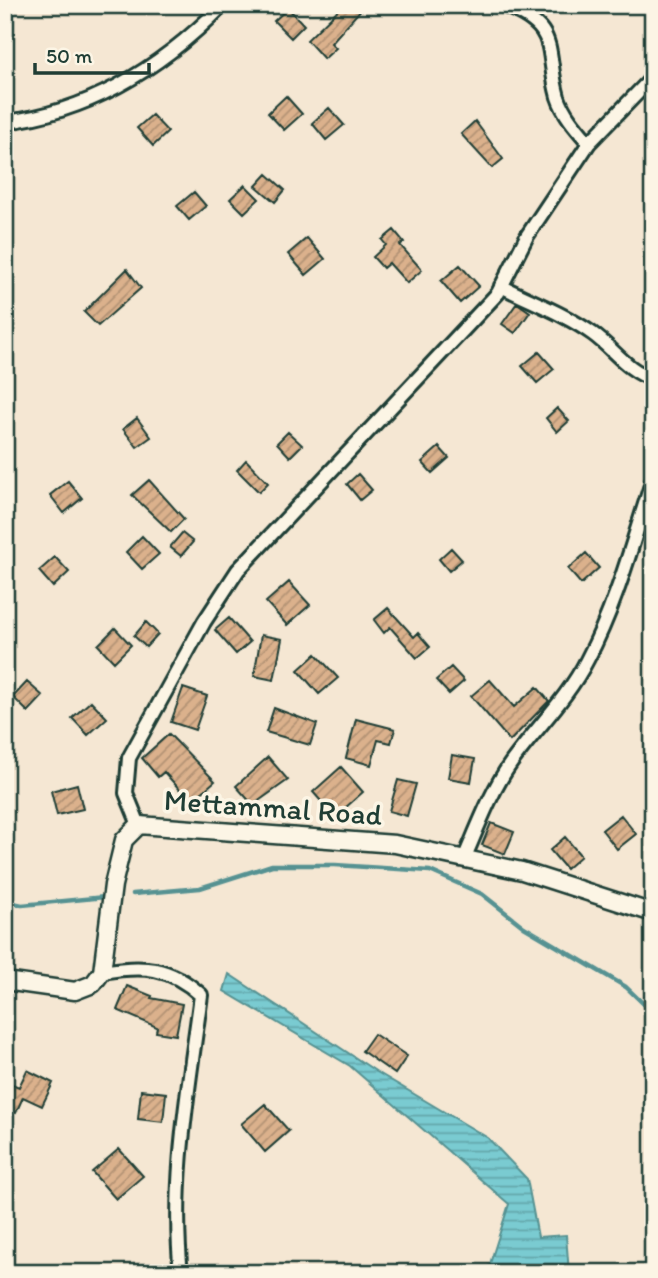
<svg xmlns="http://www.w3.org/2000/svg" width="658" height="1278" viewBox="0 0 658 1278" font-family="Itim,sans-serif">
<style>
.water{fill:url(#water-rules);stroke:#569292;stroke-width:2}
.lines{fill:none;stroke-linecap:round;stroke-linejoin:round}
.stream{stroke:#569292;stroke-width:4.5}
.building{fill:url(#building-hatch);stroke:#1f3d34;stroke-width:2}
.street-casing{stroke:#1f3d34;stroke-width:18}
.secondary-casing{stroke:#1f3d34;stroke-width:21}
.street{stroke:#fcf5e5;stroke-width:12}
.secondary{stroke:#fcf5e5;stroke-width:16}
.labels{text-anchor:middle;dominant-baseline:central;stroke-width:7;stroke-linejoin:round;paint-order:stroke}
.street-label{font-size:30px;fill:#1f3d34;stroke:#fcf5e5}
</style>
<defs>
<pattern id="water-rules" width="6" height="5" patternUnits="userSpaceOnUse" patternTransform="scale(1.75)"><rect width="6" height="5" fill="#7acbd1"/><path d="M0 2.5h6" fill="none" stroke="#63a6aa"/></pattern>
<pattern id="building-hatch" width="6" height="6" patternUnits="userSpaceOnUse" patternTransform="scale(1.75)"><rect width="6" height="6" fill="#dbb18c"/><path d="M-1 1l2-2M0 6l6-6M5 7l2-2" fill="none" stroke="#b19173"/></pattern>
</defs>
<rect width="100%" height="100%" fill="#f5e7d3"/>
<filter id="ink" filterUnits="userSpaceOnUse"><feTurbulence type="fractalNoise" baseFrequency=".0143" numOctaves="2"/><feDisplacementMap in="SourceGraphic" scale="14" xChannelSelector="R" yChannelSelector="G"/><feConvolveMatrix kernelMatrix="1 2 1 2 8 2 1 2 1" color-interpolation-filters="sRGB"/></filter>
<g filter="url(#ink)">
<!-- water -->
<path class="water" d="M229 974 377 1072 488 1138 527 1179 538 1237 566 1235 569 1273H487L509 1204 350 1066 224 991Z"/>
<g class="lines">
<!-- stream -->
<path class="stream" d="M133 894 200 888 272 865H335L430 871 482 894 524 927 626 987 653 1013
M5 901 22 905 105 897"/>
</g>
<!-- building -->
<path class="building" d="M343 5H365L331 43 336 48 324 59 307 40Z
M288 8 304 25 291 38 274 21Z
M286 96 302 114 284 130 268 113Z
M329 108 344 125 326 140 312 123Z
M152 115 168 132 153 146 137 128Z
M475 121 503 159 492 168 461 134Z
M267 174 285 190 275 202 256 186Z
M245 185 259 199 244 213 230 199Z
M194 192 206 206 189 220 177 206Z
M394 230 404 242 400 245 422 270 407 283 389 263 383 268 373 257 386 245 382 240Z
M307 238 325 259 306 275 288 254Z
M460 265 479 286 460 303 441 281Z
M127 269 141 288 98 326 84 312Z
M517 303 530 312 515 333 502 324Z
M539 352 554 369 537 383 522 366Z
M557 408 569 421 557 432 546 418Z
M137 418 151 437 137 447 123 429Z
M288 432 302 445 290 457 277 443Z
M439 447 449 458 432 473 422 462Z
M246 460 268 483 259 492 237 470Z
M358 474 372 490 360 500 347 484Z
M149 480 184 519 171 532 132 495Z
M68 481 82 498 64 513 50 495Z
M182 533 193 542 181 556 170 547Z
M142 536 159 554 142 569 126 552Z
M451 548 462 560 449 571 439 559Z
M586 553 599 568 581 584 568 569Z
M55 557 69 572 53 587 39 571Z
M289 582 310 605 287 625 266 602Z
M388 608 414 637 418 633 430 647 417 658 390 627 384 633 374 620Z
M229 618 250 642 236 654 215 630Z
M146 622 158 634 146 647 134 636Z
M115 628 131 645 114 662 98 645Z
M261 635 282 639 274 680 254 676Z
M316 654 338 678 319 694 298 670Z
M451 667 464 681 449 694 436 680Z
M490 680 514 707 537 687 549 701 510 741 471 696Z
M27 682 43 696 28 712 13 697Z
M183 688 207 696 195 730 171 722Z
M91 701 107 718 88 735 72 718Z
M274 708 317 724 310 745 266 732Z
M356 719 395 729 391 743 378 740 371 765 346 758Z
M169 734 215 781 191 802 164 772 158 777 142 758Z
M452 755 475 759 471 782 448 778Z
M268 757 288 780 253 805 236 786Z
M341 767 363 792 335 817 313 792Z
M398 780 416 784 407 816 389 811Z
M77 784 83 809 57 815 51 791Z
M621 815 636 834 617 849 602 830Z
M491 823 514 832 505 854 482 845Z
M565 837 581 856 566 869 550 850Z
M127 986 152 996 151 998 182 1004 176 1035 156 1032 157 1027 117 1010Z
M374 1034 407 1056 395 1074 362 1051Z
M27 1070 53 1083 42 1106 23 1097 16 1113 5 1109V1081L19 1087Z
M141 1090 166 1093 163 1122 138 1119Z
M265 1104 289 1131 265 1152 241 1124Z
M119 1149 143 1176 116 1199 92 1172Z"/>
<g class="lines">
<!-- street casing -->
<g class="street-casing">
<path id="street" d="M503 5C562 29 544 47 558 97 564 115 577 129 589 143
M5 122C91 112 164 65 223 5
M501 286C532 302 565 314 593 334 615 350 626 370 653 379
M139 825 126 793 129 758 204 622 238 570 498 293 527 236 589 143 653 77
M464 859C478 827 491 791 511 763 536 728 567 699 587 660 617 604 633 540 653 479
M102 972C143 965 169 966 201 995 189 1086 171 1181 181 1273"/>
</g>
<!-- secondary casing -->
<g class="secondary-casing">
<path id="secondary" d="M5 981 75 991 93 984 102 972 113 885 124 840 139 825 395 844 522 871 653 913"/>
</g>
<!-- street -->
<use href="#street" class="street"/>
<!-- secondary -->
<use href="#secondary" class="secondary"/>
</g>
</g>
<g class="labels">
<!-- street labels -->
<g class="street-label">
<text transform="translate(273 807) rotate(4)">Mettammal Road</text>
</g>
</g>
<!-- margin -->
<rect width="658" height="1278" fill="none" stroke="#fcf5e5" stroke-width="28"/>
<rect x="14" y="14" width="630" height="1250" fill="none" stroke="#1f3d34" stroke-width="2.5" filter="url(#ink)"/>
<!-- scale -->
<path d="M35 63v10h114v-10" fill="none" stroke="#1f3d34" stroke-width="3.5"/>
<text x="46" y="63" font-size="21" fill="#1f3d34" stroke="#fcf5e5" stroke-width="5" paint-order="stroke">50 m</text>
</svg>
